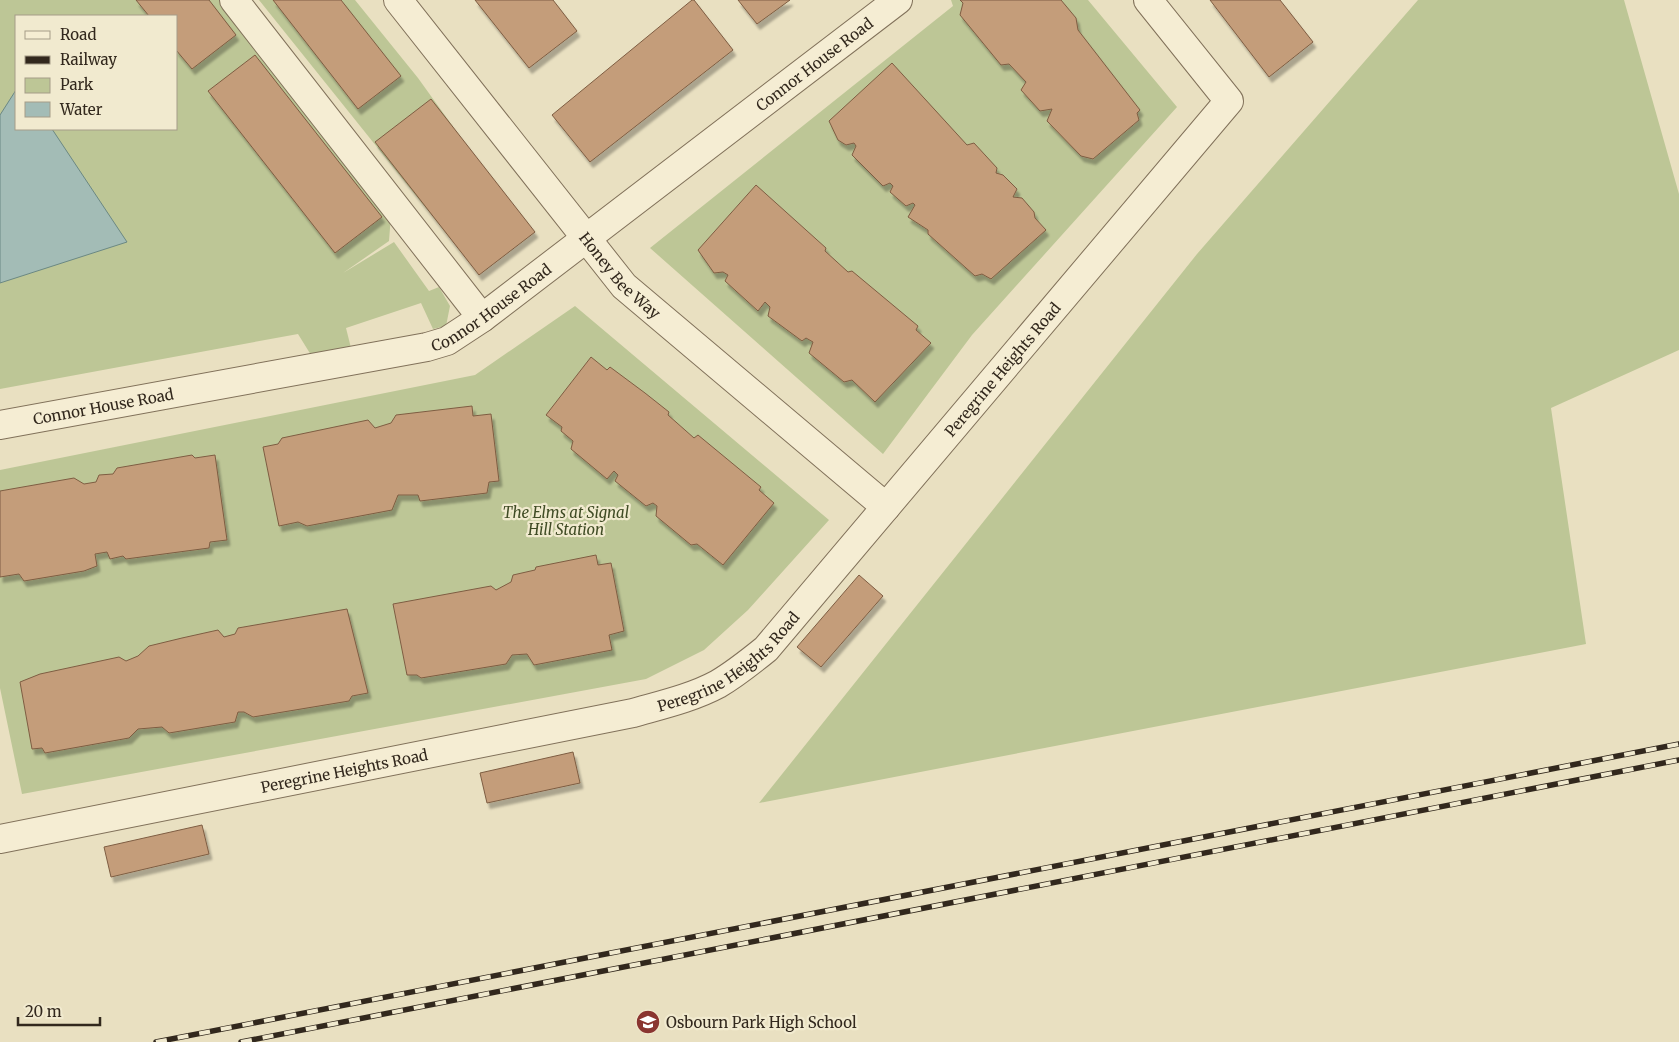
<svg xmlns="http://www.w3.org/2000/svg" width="1679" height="1042" viewBox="0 0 1679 1042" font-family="Merriweather,serif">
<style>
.green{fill:#bdc696;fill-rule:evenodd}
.water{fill:#a3bcb6;stroke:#6b8883}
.building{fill:#c49d7a;stroke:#7e5d42;filter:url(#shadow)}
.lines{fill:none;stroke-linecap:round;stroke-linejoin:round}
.minor-casing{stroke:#81715a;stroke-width:30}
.minor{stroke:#f5edd3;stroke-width:28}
.rail-casing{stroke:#32281d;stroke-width:5.5}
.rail{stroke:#f1eacf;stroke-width:4;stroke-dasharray:11;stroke-linecap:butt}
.labels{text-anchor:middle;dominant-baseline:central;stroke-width:4.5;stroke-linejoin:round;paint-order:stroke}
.street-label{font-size:15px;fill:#32281d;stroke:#f1eacf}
.park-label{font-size:15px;font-style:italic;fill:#404c25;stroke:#f1eacf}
.poi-label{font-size:15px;fill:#32281d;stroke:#f1eacf;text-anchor:start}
</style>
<defs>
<filter id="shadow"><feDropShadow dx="3" dy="5.5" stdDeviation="1" flood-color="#0004"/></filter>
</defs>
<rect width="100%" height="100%" fill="#e9e0c1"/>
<!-- green -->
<path class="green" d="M0 0H219L391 215 389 241 343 273 394 242 429 291 439 287 450 306 446 326 433 329 421 303 346 328 351 348 311 355 298 334 0 389ZM16 16H176V129H16Z
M259 0H355L418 78 528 231 478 273Z
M951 0H1088L1177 107 972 335 883 454 650 248 953 6Z
M1418 0H1624L1679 194V350L1551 408 1586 644 759 803 1197 254Z
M575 306 829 520 748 610 704 650 646 679 22 794 0 688V470L475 375Z"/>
<!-- water -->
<path class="water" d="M16 90V129H52L127 242 0 283V115Z"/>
<!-- building -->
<path class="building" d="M136 0H209L236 35 192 69 176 50V16H149Z
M273 0H341L401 76 358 109Z
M475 0H553L577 31 529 68Z
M692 0H694L733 50 590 162 552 115Z
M738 0H790L757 24Z
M960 0H1061L1076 18 1078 30 1140 110 1137 113 1139 120 1093 159 1081 156 1047 121 1052 109 1040 111 1021 90 1026 82 1009 64 1001 65 960 15 963 3Z
M1210 0H1280L1313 42 1269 77Z
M255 55 382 217 335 253 208 91Z
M892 63 967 145 974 143 997 168 996 173 1003 175 1017 189 1013 197 1022 198 1034 212 1035 218 1046 230 991 279 982 274 975 276 928 234V230L908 217 915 205 913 203 906 206 890 192 893 186 890 183 883 186 852 155 856 146 854 143 846 145 838 140 829 121Z
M431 99 535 232 479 275 375 142Z
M756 185 826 248 825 251 848 272 852 271 918 326 916 330 931 343 875 402 852 380 844 382 809 353 813 342 806 338 802 341 768 316 770 307 765 302 758 311 725 281 728 275 723 272 714 273 700 253 698 250Z
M591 357 607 370 610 367 645 393 669 412 668 415 694 438 698 435 761 487 759 490 774 503 723 565 697 544 691 545 656 516 657 506 653 503 646 506 615 481 618 475 614 471 607 479 571 449 573 441 561 431 562 427 546 415Z
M472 406 473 416 491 414 499 481 489 482 487 493 420 501 418 495H398L392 510 307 526 298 522 279 526 263 447 278 444 282 438 368 420 375 428 391 423 396 415Z
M192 455 195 458 215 455 227 540 210 542 209 548 126 559 123 556 110 559 107 552 95 554 97 566 84 571 24 581 19 574 0 577V491L74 478 84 484 96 482 99 475 113 474 117 468Z
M596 555 598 565 611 563 624 631 609 635 612 650 534 665 527 654 512 655 506 664 421 678 417 675H407L393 604 491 586 496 590 511 582 513 575 535 570 536 567Z
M859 575 883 596 821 667 797 647Z
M347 609 368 693 352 696 349 701 253 717 244 712H238L235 722 169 733 162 727 138 729 129 738 45 753 42 748 32 749 20 682 40 674 119 657 126 661 138 656 149 646 182 638 218 630 224 637 235 634 238 628Z
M573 752 580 783 487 803 480 773Z
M202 825 209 854 111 877 104 847Z"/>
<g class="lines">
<!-- minor casing -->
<g class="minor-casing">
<g id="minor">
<path d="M234 0 482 318"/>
<path id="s1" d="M398 0 624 286 886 507"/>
<path id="s2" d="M0 425 427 347 447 341 482 318 898 0"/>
<path id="s3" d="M0 839 633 713C661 705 692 698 718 684 735 674 750 662 766 649L1229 101 1148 0"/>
</g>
</g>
<!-- minor -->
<use href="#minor" class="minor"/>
<!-- rail casing -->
<g class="rail-casing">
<path id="rail" d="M156 1042 1679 744
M241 1042 1679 760"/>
</g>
<!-- rail -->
<use href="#rail" class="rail"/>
</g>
<!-- icons -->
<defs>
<g id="school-disc" transform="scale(1.25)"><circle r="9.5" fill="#8a3530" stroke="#f1eacf"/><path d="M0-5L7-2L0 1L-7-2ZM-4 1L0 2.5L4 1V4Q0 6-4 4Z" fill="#fff"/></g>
</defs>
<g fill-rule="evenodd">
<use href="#school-disc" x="648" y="1022"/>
</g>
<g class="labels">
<!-- street labels -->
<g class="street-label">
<text stroke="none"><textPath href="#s2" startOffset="915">Connor House Road</textPath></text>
<text stroke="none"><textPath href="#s1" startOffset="354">Honey Bee Way</textPath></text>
<text stroke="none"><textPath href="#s2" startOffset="510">Connor House Road</textPath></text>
<text stroke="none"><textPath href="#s3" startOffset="1161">Peregrine Heights Road</textPath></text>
<text stroke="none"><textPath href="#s2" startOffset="105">Connor House Road</textPath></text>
<text stroke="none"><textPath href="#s3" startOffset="756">Peregrine Heights Road</textPath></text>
<text stroke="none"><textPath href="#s3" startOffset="351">Peregrine Heights Road</textPath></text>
</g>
<!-- park labels -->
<g class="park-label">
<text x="566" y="512">The Elms at Signal<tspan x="566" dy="17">Hill Station</tspan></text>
</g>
<!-- poi labels -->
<g class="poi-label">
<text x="666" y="1022">Osbourn Park High School</text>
</g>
</g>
<!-- legend -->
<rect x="15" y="15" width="162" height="115" fill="#f1eacf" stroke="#a59c88"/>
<rect x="25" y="31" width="25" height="8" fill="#f5edd3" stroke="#a59c88"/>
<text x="60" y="40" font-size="15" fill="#32281d">Road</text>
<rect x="25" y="56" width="25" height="8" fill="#32281d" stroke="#a59c88"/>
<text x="60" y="65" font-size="15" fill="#32281d">Railway</text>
<rect x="25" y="78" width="25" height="15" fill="#bdc696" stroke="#a59c88"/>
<text x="60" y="90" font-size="15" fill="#32281d">Park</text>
<rect x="25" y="102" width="25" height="15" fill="#a3bcb6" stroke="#a59c88"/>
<text x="60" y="115" font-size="15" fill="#32281d">Water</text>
<!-- scale -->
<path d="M18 1017v8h82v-8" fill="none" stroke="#32281d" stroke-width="2.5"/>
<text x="25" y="1017" font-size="15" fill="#32281d" stroke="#f1eacf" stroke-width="4" paint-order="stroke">20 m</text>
</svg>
